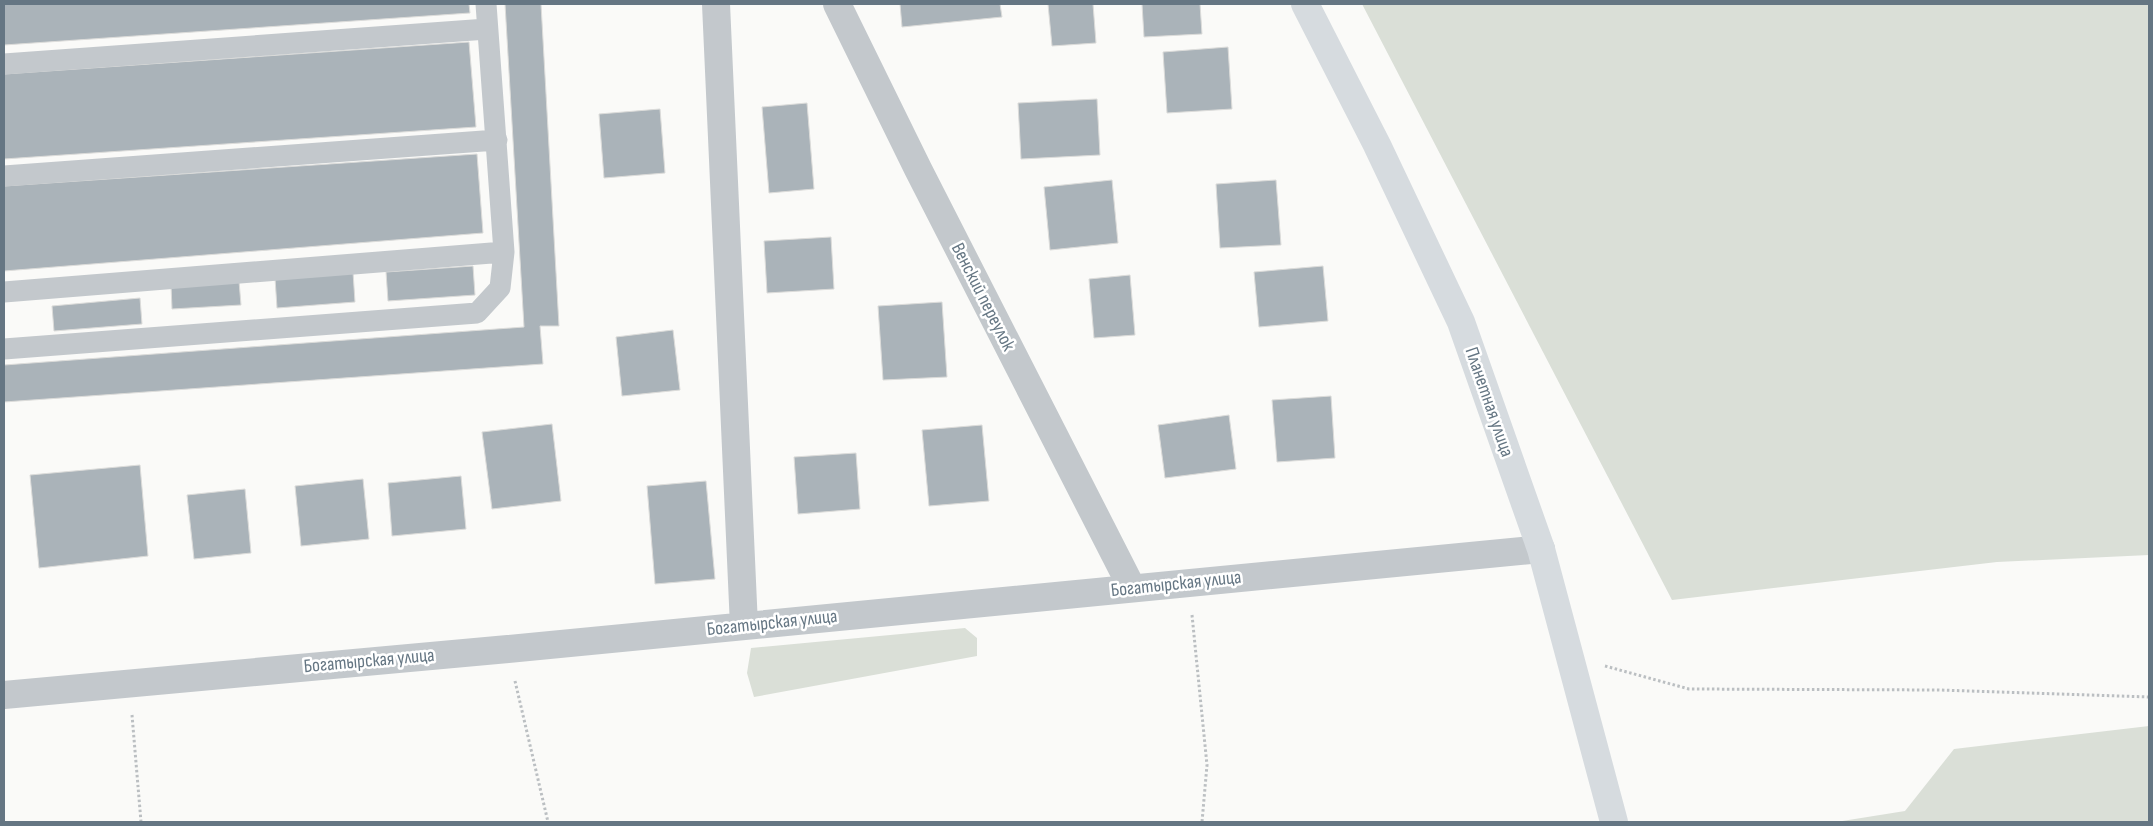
<svg xmlns="http://www.w3.org/2000/svg" width="2153" height="826" viewBox="0 0 2153 826" font-family="'Sofia Sans Condensed',sans-serif">
<style>
.green{fill:#dadfd7}
.building{fill:#aab3b9;stroke:#dcdcda}
.lines{fill:none;stroke-linecap:round;stroke-linejoin:round}
.path{stroke:#bbbfc2;stroke-width:3;stroke-dasharray:2.5 2.5;stroke-linecap:butt}
.lane{stroke:#c3c8cc;stroke-width:21}
.street{stroke:#c3c8cc;stroke-width:28}
.secondary{stroke:#d6dbdf;stroke-width:28}
.labels{text-anchor:middle;dominant-baseline:central;stroke-width:5;stroke-linejoin:round;paint-order:stroke}
.street-label{font-size:19px;fill:#657683;stroke:#fff}
</style>
<rect width="100%" height="100%" fill="#fafaf8"/>
<!-- green -->
<path class="green" d="M1362 4H2149V555L1997 562 1672 600Z
M965 628 977 638V656L754 697 747 673 751 648Z
M2149 726V822H1836L1905 811 1954 749Z"/>
<!-- building -->
<path class="building" d="M4 4H469L470 13 4 45Z
M505 4H541L559 326H540L543 364 4 402V365L524 327Z
M900 4H1000L1002 17 902 27Z
M1048 4H1093L1096 43 1052 46Z
M1142 4H1200L1202 34 1144 37Z
M469 42 476 127 4 159V74Z
M1228 47 1232 109 1167 113 1163 52Z
M1097 99 1100 155 1021 159 1018 103Z
M807 103 814 189 769 193 762 107Z
M660 109 665 173 604 178 599 114Z
M477 154 483 233 4 271V186Z
M1112 180 1118 243 1050 250 1044 187Z
M1276 180 1281 245 1220 248 1216 184Z
M831 237 834 289 767 293 764 241Z
M473 266 475 295 388 301 386 272Z
M1323 266 1328 321 1259 327 1254 272Z
M353 272 355 302 277 308 275 278Z
M1130 275 1135 335 1094 338 1089 279Z
M239 281 241 305 172 309 171 285Z
M140 298 142 324 54 331 52 306Z
M942 302 947 377 883 380 878 306Z
M673 330 680 390 622 396 616 337Z
M1331 396 1335 458 1277 462 1272 400Z
M1229 415 1236 469 1165 478 1158 425Z
M552 424 561 501 492 509 482 432Z
M982 425 989 501 929 506 922 430Z
M856 453 860 509 798 514 794 457Z
M140 465 148 556 39 568 30 475Z
M461 476 466 529 392 536 388 483Z
M363 479 369 539 301 546 295 486Z
M706 481 715 579 655 584 647 486Z
M245 489 251 553 194 559 187 495Z"/>
<g class="lines">
<!-- path -->
<path class="path" d="M1192 615 1207 765 1202 822
M1605 666 1689 689 1939 690 2149 697
M515 681 548 822
M132 715 141 822"/>
<!-- lane -->
<path class="lane" d="M4 64 487 29
M4 176 497 140
M4 292 504 252
M4 349 477 313 500 288 504 252 486 4"/>
<!-- street -->
<path class="street" d="M716 4 744 626
M837 4 918 169 1132 588
M4 695 508 649 1541 549"/>
<!-- secondary -->
<path class="secondary" d="M1305 4 1377 145 1461 322 1541 549 1614 822"/>
</g>
<g class="labels">
<!-- street labels -->
<g class="street-label">
<text transform="translate(983 297) rotate(63)">Венский переулок</text>
<text transform="translate(1489 402) rotate(71)">Планетная улица</text>
<text transform="translate(1176 584) rotate(-6)">Богатырская улица</text>
<text transform="translate(772 623) rotate(-6)">Богатырская улица</text>
<text transform="translate(369 661) rotate(-5)">Богатырская улица</text>
</g>
</g>
<!-- border -->
<rect width="2153" height="826" fill="none" stroke="#657683" stroke-width="10"/>
</svg>
